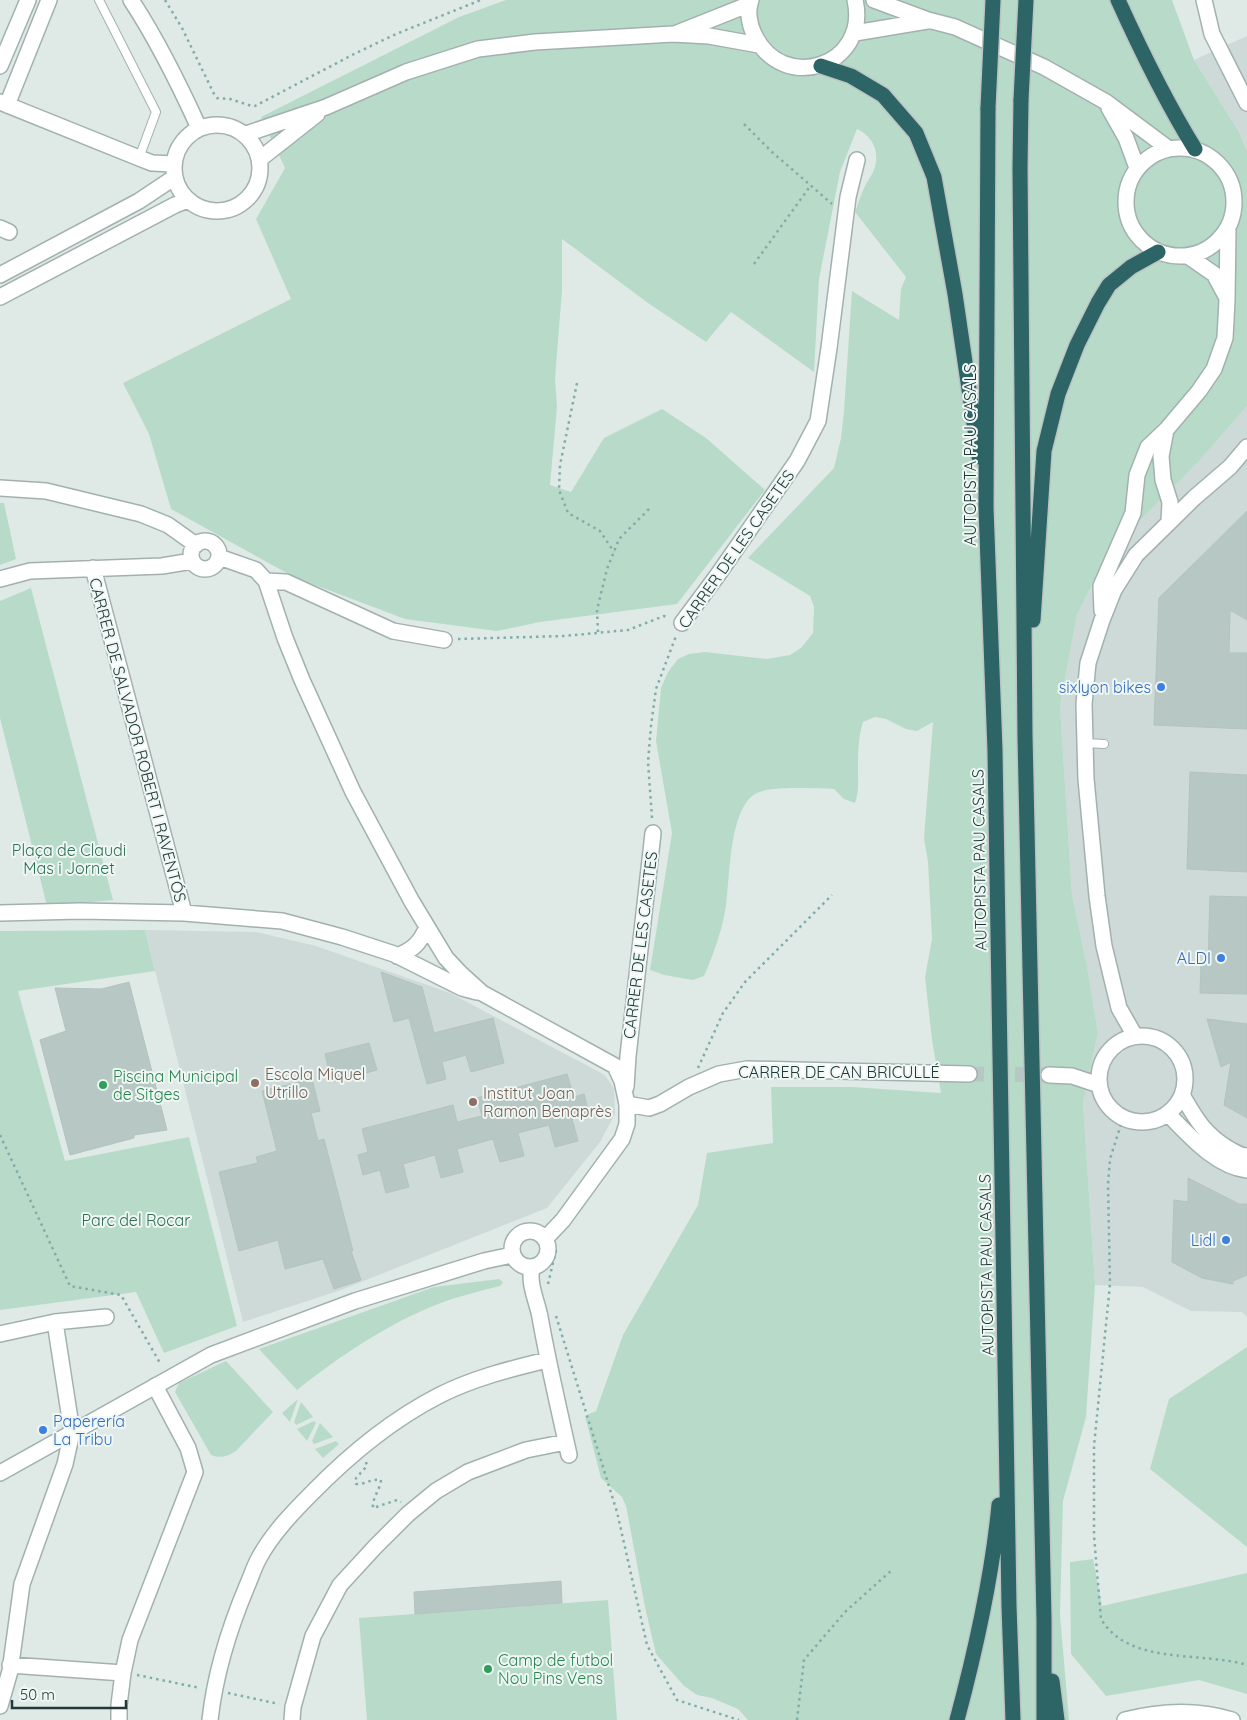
<svg xmlns="http://www.w3.org/2000/svg" width="1247" height="1720" viewBox="0 0 1247 1720" font-family="Quicksand,sans-serif">
<style>
.built{fill:#cddad7}
.green{fill:#b8dbc9}
.building{fill:#b7c7c4;stroke:#b2c3c0}
.lines{fill:none;stroke-linecap:round;stroke-linejoin:round}
.tertiary-tunnel{stroke:#b9c7c4;stroke-width:15;stroke-dasharray:15 8;stroke-linecap:butt}
.service-casing{stroke:#a2b1af;stroke-width:10}
.minor-casing{stroke:#a2b1af;stroke-width:18}
.tertiary-casing{stroke:#a2b1af;stroke-width:18}
.secondary-casing{stroke:#9fb5b2;stroke-width:18}
.motorway-casing{stroke:#bcc4c3;stroke-width:18}
.path{stroke:#80ada8;stroke-width:2.5;stroke-dasharray:2.5 4;stroke-linecap:butt}
.service{stroke:#fff;stroke-width:8}
.minor{stroke:#fff;stroke-width:15}
.tertiary{stroke:#fff;stroke-width:15}
.secondary{stroke:#fff;stroke-width:15}
.motorway{stroke:#2d6465;stroke-width:15}
.motorway-bridge-casing{stroke:#bcc4c3;stroke-width:18;stroke-linecap:butt}
.motorway-bridge{stroke:#2d6465;stroke-width:15}
.shop-dot{fill:#3f7fe0;stroke:#eff7f4;stroke-width:2}
.education-dot{fill:#8d6e63;stroke:#eff7f4;stroke-width:2}
.leisure-dot{fill:#2e9e5b;stroke:#eff7f4;stroke-width:2}
.labels{text-anchor:middle;dominant-baseline:central;stroke-width:4;stroke-linejoin:round;paint-order:stroke}
.street-label{font-size:16px;fill:#213938;stroke:#eff7f4}
.shop-label{font-size:16px;fill:#366cbe;stroke:#eff7f4;text-anchor:end}
.park-label{font-size:16px;fill:#2c6f54;stroke:#eff7f4}
.education-label{font-size:16px;fill:#785e54;stroke:#eff7f4;text-anchor:start}
.leisure-label{font-size:16px;fill:#27864d;stroke:#eff7f4;text-anchor:start}
</style>
<rect width="100%" height="100%" fill="#dfeae7"/>
<!-- built -->
<path class="built" d="M1247 36V151L1239 132 1194 60Z
M1247 406V1317L1242 1312 1191 1311 1143 1287 1095 1285 1083 1103 1098 1033 1087 966 1072 895 1060 705 1077 615 1107 554 1200 460Z
M145 930 256 932 316 946 450 993 605 1075 614 1089 615 1114 600 1142 547 1208 341 1290 243 1322Z"/>
<!-- green -->
<path class="green" d="M506 0H1172L1194 60 1239 132 1247 151V406L1200 460 1107 554 1077 615 1060 705 1072 895 1087 966 1098 1033 1083 1103 1095 1285 1086 1417 1063 1501 1060 1615 1069 1720H748L738 1709 712 1698 697 1695 684 1686 656 1654 645 1607 626 1506 622 1497 601 1478 585 1416 596 1411 623 1335 698 1205 707 1153 773 1143 771 1087H852L941 1093 932 1040 925 977 932 939 928 862 924 838 933 722 917 731 906 729 886 719 875 717 863 722C858 738 858 755 858 771 858 784 859 791 855 803L844 799 834 789C815 789 770 785 755 794 729 810 730 878 726 906 722 931 714 953 704 976L693 980 664 975 650 970 672 833 656 741 661 688 668 672 678 659 689 654 705 652 767 659 790 655 801 648 813 633 814 607 810 596 748 558 834 468 841 438 844 411 852 291 899 320 901 289 906 277 855 212C858 204 861 194 865 186 867 181 871 177 873 172 881 154 874 137 857 129L840 172 819 279 814 372 731 312 706 342 648 303 562 239V290L555 379 557 407 550 485 571 492 604 438 662 409 706 438 765 490 677 604 540 622 497 631 405 619 294 577 171 509 149 434 123 383 291 299 256 219 285 168 261 117 459 17Z
M0 503H4L16 559 0 565Z
M31 588 113 900 47 906 0 718V601Z
M145 930 155 971 18 991 65 1161 189 1137 237 1326 164 1353 136 1292 0 1310V931Z
M499 1279 503 1282 500 1286C484 1290 468 1294 452 1299 396 1318 344 1353 297 1390L259 1349 434 1287Z
M1247 1347V1547L1150 1469 1169 1399Z
M226 1361 273 1412 236 1451C228 1456 221 1459 211 1455L175 1392 179 1383Z
M298 1399 290 1422 282 1413Z
M301 1402 313 1417 296 1425 294 1422Z
M314 1421 316 1423 307 1441 297 1429Z
M320 1423 333 1437 314 1444 312 1441Z
M336 1441 339 1444 323 1458 315 1449Z
M1093 1559 1102 1606 1247 1573V1694L1199 1680 1106 1696 1071 1654 1070 1562Z
M608 1600 617 1720H367L359 1618Z"/>
<!-- building -->
<path class="building" d="M1247 511V620L1230 610 1229 653H1247V729L1154 725 1159 598Z
M1190 772 1247 775V872L1187 869Z
M1210 896 1247 897V994L1200 993 1201 964H1208Z
M381 972 422 987 434 1033 493 1018 504 1063 471 1072 466 1055 442 1062 446 1079 427 1084 409 1018 394 1022Z
M129 982 167 1130 134 1135V1138L70 1155 40 1040 66 1031 55 988 101 989Z
M1207 1019 1247 1024V1118L1224 1105 1231 1062 1221 1067Z
M369 1043 377 1070 332 1082 325 1054Z
M567 1074 574 1097 584 1094 589 1114 572 1119 578 1141 555 1147 549 1125 518 1133 524 1156 500 1162 493 1139 457 1149 463 1172 441 1178 435 1155 403 1164 409 1187 386 1193 380 1170 363 1175 358 1155 368 1152 362 1129 453 1105 457 1122 482 1116 477 1098Z
M312 1079 320 1111 311 1113 318 1141 324 1139 353 1251H351L361 1280 334 1289 323 1259 285 1269 278 1240 239 1251 219 1172 258 1163 256 1157 277 1151 262 1091Z
M1188 1178 1239 1204H1247V1275L1233 1281V1284L1202 1278 1172 1262 1174 1200 1188 1202Z
M561 1581 562 1603 415 1614 414 1592Z"/>
<g class="lines">
<!-- tertiary-tunnel -->
<path class="tertiary-tunnel" d="M969 1074 1049 1075"/>
<!-- service casing -->
<g class="service-casing">
<path id="service" d="M99 0 156 112 139 158
M1085 743 1104 744"/>
</g>
<!-- minor casing -->
<g class="minor-casing">
<path id="minor" d="M131 0C158 41 179 84 199 128
M0 66 28 0
M0 102 139 158 152 163 174 164
M7 105 49 0
M0 228 9 232
M0 488 46 491 141 514 168 525 196 545
M191 555a14 14 0 1 1 28 0a14 14 0 1 1-28 0Z
M219 557 256 570 266 581 285 638 302 680 353 792 411 900 446 958 460 973 482 993 615 1066 622 1081 627 1104
M93 568 184 913
M0 579 30 571 162 566 192 561
M266 581 286 582 393 631 444 640
M682 623 717 576 797 461 818 421 829 348 848 197 857 160
M0 913 80 911 184 913 282 921 342 937 394 954 462 988 477 992
M397 956C413 950 420 943 427 927
M626 1087 628 1056 653 833
M532 1268C528 1283 537 1301 540 1317 548 1363 559 1409 569 1455
M0 1334 55 1322 106 1317
M10 1665 123 1673
M0 1706 10 1671 22 1584 65 1464 72 1432 55 1322
M119 1720V1705L123 1673 130 1640 195 1472 188 1448 155 1386
M210 1720C215 1674 229 1629 247 1586 251 1577 254 1567 259 1558 272 1534 292 1513 311 1494 349 1455 391 1420 440 1395 474 1378 510 1369 547 1360
M292 1720 293 1707 313 1636 340 1585 375 1547 408 1514 436 1491 468 1472 526 1450 566 1442"/>
</g>
<!-- tertiary casing -->
<g class="tertiary-casing">
<path id="tertiary" d="M751 0C747 10 749 24 754 34 782 95 870 66 855 0
M874 0 928 20 955 27 1044 67 1106 102 1169 149
M1204 0 1212 34 1247 103
M677 33 750 4
M855 33 927 21
M1109 108 1126 138 1137 168
M174 168a43 43 0 1 1 86 0a43 43 0 1 1-86 0Z
M246 134 326 107 406 72 478 49 535 42 673 34 709 36 759 45
M1126 202a54 54 0 1 1 108 0a54 54 0 1 1-108 0Z
M260 159 317 114
M1188 256 1214 274 1227 298
M0 275 139 201 175 177
M0 297 175 205 188 200
M1166 430 1161 456 1163 480 1170 502 1169 522
M1102 611 1101 586 1133 513 1137 475 1148 447 1166 430 1199 391 1214 369 1225 338 1227 300 1228 230
M1099 1079a43 43 0 1 1 86 0a43 43 0 1 1-86 0Z
M1135 1036 1119 1008 1104 946 1097 896 1086 779 1085 743 1084 704 1088 663 1102 620 1114 590 1136 555 1194 498 1230 467 1247 447
M1049 1075 1072 1076 1099 1085
M1182 1095C1196 1119 1204 1134 1229 1149 1235 1152 1240 1156 1247 1156
M1168 1114C1189 1135 1215 1166 1247 1170
M512 1249a18 18 0 1 1 36 0a18 18 0 1 1-36 0Z
M545 1239 563 1220 622 1139 627 1124V1104L649 1108 660 1104 689 1087 719 1074 747 1069 969 1074
M0 1473 211 1355 355 1301 484 1261 512 1255"/>
</g>
<!-- secondary casing -->
<g class="secondary-casing">
<path id="secondary" d="M1125 1720C1160 1711 1197 1709 1232 1720"/>
</g>
<!-- motorway casing -->
<g class="motorway-casing">
<path id="motorway" d="M1118 0C1141 51 1166 102 1195 149
M821 66 851 76 883 95 916 133 934 177 955 294 979 457
M1021 100 1020 168 1025 736 1044 1620V1720
M988 108 986 508 995 751 1009 1606 1013 1720
M1033 620 1044 451 1058 394 1077 345 1098 303 1109 285 1131 267 1158 252
M1052 1681 1057 1720
M957 1720C976 1649 992 1578 999 1505"/>
</g>
<!-- path -->
<path class="path" d="M165 0 182 28 215 96 217 98 230 99 252 106H255L354 54 396 34 481 0
M744 124 772 152 832 204
M754 264 811 185
M577 383 560 465 559 490 568 513 600 531 614 552
M598 632 597 610 607 569 619 539 650 508
M458 639 564 636 628 630 664 616 669 618
M652 818 648 762 651 726 656 689 676 636
M698 1068 723 1013 745 982 832 895
M1123 1118 1110 1159 1108 1184 1110 1284 1094 1446V1536L1101 1619C1129 1666 1201 1651 1247 1665
M0 1135 70 1286 121 1295 160 1363
M548 1284 556 1250
M556 1316 617 1512 647 1645 677 1700 739 1720
M366 1462 367 1466 356 1478V1484C365 1485 372 1478 381 1480 380 1490 372 1498 373 1508L397 1500 401 1502
M137 1675 200 1688
M228 1693 279 1704
M797 1720 804 1660 845 1612 893 1569"/>
<!-- service -->
<use href="#service" class="service"/>
<!-- minor -->
<use href="#minor" class="minor"/>
<!-- tertiary -->
<use href="#tertiary" class="tertiary"/>
<!-- secondary -->
<use href="#secondary" class="secondary"/>
<!-- motorway -->
<use href="#motorway" class="motorway"/>
<!-- motorway-bridge casing -->
<g class="motorway-bridge-casing">
<path id="motorway-bridge" d="M1021 100 1026 0
M988 108 993 0"/>
</g>
<!-- motorway-bridge -->
<use href="#motorway-bridge" class="motorway-bridge"/>
</g>
<!-- markers -->
<g class="shop-dot">
<circle cx="1161" cy="687" r="5"/>
<circle cx="1221" cy="958" r="5"/>
<circle cx="1226" cy="1240" r="5"/>
<circle cx="43" cy="1430" r="5"/>
</g>
<g class="education-dot">
<circle cx="255" cy="1083" r="5"/>
<circle cx="473" cy="1102" r="5"/>
</g>
<g class="leisure-dot">
<circle cx="103" cy="1085" r="5"/>
<circle cx="488" cy="1669" r="5"/>
</g>
<g class="labels">
<!-- street labels -->
<g class="street-label">
<text transform="translate(970 455) rotate(-90)">AUTOPISTA PAU CASALS</text>
<text transform="translate(736 549) rotate(-55)">CARRER DE LES CASETES</text>
<text transform="translate(138 740) rotate(75)">CARRER DE SALVADOR ROBERT I RAVENTÓS</text>
<text transform="translate(979 860) rotate(-91)">AUTOPISTA PAU CASALS</text>
<text transform="translate(640 945) rotate(-83)">CARRER DE LES CASETES</text>
<text x="839" y="1072">CARRER DE CAN BRICULLÉ</text>
<text transform="translate(986 1265) rotate(-91)">AUTOPISTA PAU CASALS</text>
</g>
<!-- shop labels -->
<g class="shop-label">
<text x="1151" y="687">sixlyon bikes</text>
<text x="1211" y="958">ALDI</text>
<text x="1216" y="1240">Lidl</text>
<text x="53" y="1421" text-anchor="start">Paperería<tspan x="53" dy="18">La Tribu</tspan></text>
</g>
<!-- park labels -->
<g class="park-label">
<text x="69" y="850">Plaça de Claudi<tspan x="69" dy="18">Mas i Jornet</tspan></text>
<text x="136" y="1220">Parc del Rocar</text>
</g>
<!-- education labels -->
<g class="education-label">
<text x="265" y="1074">Escola Miquel<tspan x="265" dy="18">Utrillo</tspan></text>
<text x="483" y="1093">Institut Joan<tspan x="483" dy="18">Ramon Benaprès</tspan></text>
</g>
<!-- leisure labels -->
<g class="leisure-label">
<text x="113" y="1076">Piscina Municipal<tspan x="113" dy="18">de Sitges</tspan></text>
<text x="498" y="1660">Camp de futbol<tspan x="498" dy="18">Nou Pins Vens</tspan></text>
</g>
</g>
<!-- scale -->
<path d="M12 1700v8h114v-8" fill="none" stroke="#213938" stroke-width="2.5"/>
<text x="20" y="1700" font-size="15" fill="#213938" stroke="#eff7f4" stroke-width="4" paint-order="stroke">50 m</text>
</svg>
